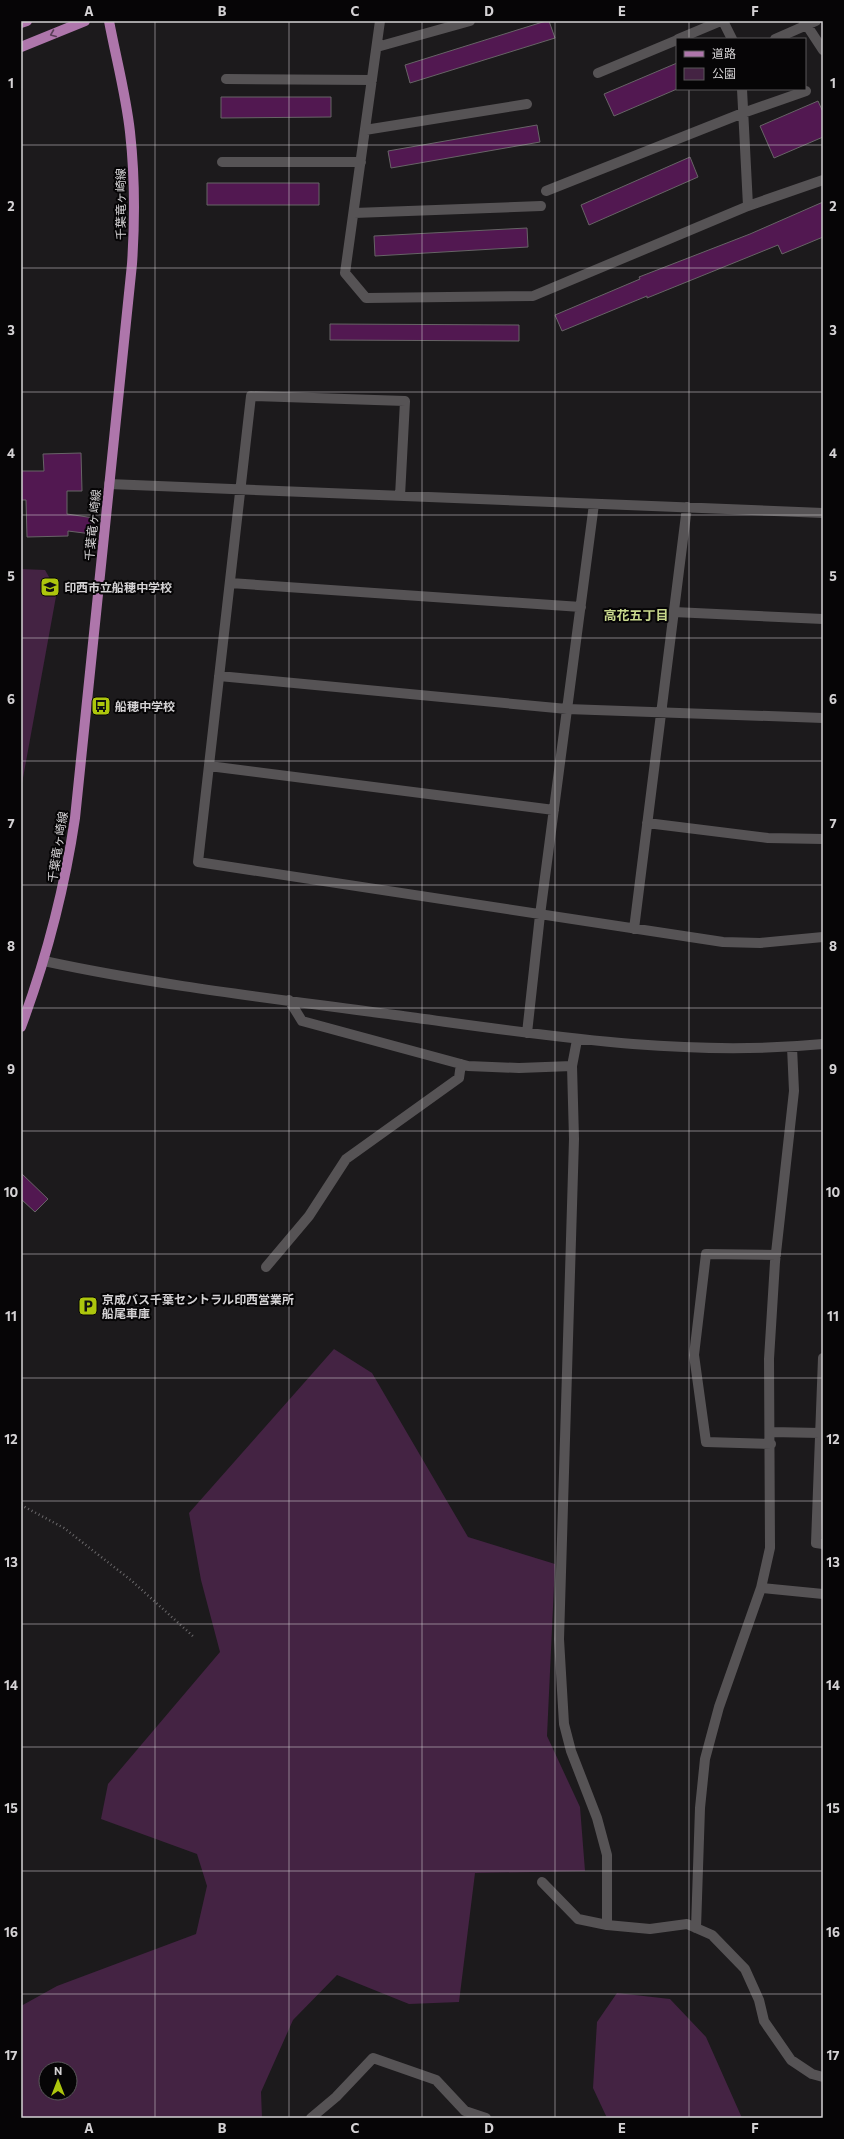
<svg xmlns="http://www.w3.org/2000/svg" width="844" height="2139" viewBox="0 0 844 2139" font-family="Commissioner,'Noto Sans JP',sans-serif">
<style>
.green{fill:#442343;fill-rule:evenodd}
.building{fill:#521851;stroke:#676466}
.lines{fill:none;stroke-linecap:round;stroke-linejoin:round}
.path{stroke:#6b696b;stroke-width:2.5;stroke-dasharray:1 3;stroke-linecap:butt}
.minor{stroke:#565355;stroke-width:10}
.major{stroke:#ae76ab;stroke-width:10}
.oneway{stroke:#5a3e58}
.grid{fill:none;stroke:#d4d2d4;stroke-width:1;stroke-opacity:0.55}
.labels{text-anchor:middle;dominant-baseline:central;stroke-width:4;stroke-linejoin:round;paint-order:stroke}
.street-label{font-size:12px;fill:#d4d2d4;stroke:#060506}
.poi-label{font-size:12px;font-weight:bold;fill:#d4d2d4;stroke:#060506;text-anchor:start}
.neighbourhood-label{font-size:13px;font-weight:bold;fill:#c9d98d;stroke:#060506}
.neatline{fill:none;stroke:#d4d2d4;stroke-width:1.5}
.grid-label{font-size:13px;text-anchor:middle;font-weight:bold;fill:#d4d2d4}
</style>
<rect width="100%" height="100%" fill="#1c1a1c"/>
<!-- green -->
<path class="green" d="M21 569 45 570 57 591 21 789Z
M334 1349 372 1373 468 1537 555 1564 547 1736 580 1807 585 1871 475 1873 459 2002 409 2004 337 1975 293 2020 261 2092 262 2118H21V2006L57 1986 196 1934 207 1886 197 1854 101 1819 108 1784 220 1652 201 1580 189 1513ZM46 2069H70V2093H46Z
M617 1993 670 1999 706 2037 742 2118H607L593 2088 597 2022Z"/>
<!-- building -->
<path class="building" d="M546 21H549L555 38 410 83 405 65Z
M677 63V89L614 116 604 94Z
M221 97H331V117L221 118Z
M818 101 823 112V137L774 158 760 126Z
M537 125 540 142 391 168 388 151Z
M690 157 698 177 589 225 581 205Z
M207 183H319V205H207Z
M823 202V237L782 254 778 245 647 298V296L562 331 555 315 640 279 639 277 750 234Z
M527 228 528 247 375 256 374 236Z
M330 324 519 325V341L330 340Z
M81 453 82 491H67V514L94 518 92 534 68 531V536L27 537 26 500H21V471H44L43 454Z
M21 1173 48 1199 35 1212 21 1199Z"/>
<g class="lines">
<!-- path -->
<path class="path" d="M21 1505 64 1528 132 1581 195 1638"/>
<!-- minor -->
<path class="minor" d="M380 21 345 273 366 298 533 296 748 206 742 89
M723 21 732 39
M804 21 823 50
M678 39 721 21
M775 39 816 21
M377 47 470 21
M598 73 677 40
M226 79 372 80
M365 130 527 104
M222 162H361
M546 191 743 113 806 91
M748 206 823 180
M354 213 541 206
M109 484 823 513
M400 496 405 401 251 396 198 862 723 942 760 943 823 937
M230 583 581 607
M674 612 823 619
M219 676 567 709 823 718
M209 766 554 810
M647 823 768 838 823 839
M634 929 687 507
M44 961C160 986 278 999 395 1015 537 1034 679 1058 823 1044
M289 1000 302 1021 468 1066 519 1068 572 1066
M527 1033 540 915 594 504
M577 1040 572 1066 574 1139 559 1639 564 1724 571 1751 597 1818 607 1855V1925
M792 1047 794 1091 775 1262 769 1359 770 1548 761 1588 823 1594
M266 1267 309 1216 346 1159 459 1078 461 1064
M823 1358 816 1543 823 1544
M771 1432 820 1433
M771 1444 706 1442 694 1355 706 1254 776 1255
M542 1882 578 1919 607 1925 650 1929 687 1924 712 1935 745 1969 759 2000 764 2021 791 2060 812 2074 823 2077
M696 1928 700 1808 705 1759 719 1707 761 1588
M311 2118 336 2097 373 2058 436 2080 465 2111 486 2118"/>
<!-- major -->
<path class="major" d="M21 23 27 21
M21 47 85 21
M21 1027C47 957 64 892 75 818L132 264C135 220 135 177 130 132 126 95 116 58 109 21"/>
</g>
<!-- one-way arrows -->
<defs><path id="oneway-chevron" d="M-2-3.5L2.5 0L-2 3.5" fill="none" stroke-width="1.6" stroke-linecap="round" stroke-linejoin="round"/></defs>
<use class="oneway" href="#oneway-chevron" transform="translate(53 34) rotate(158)"/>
<!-- grid -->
<path class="grid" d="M155 21V2118M289 21V2118M422 21V2118M555 21V2118M689 21V39M689 89V2118M21 145H823M21 268H823M21 392H823M21 515H823M21 638H823M21 761H823M21 885H823M21 1008H823M21 1131H823M21 1254H823M21 1378H823M21 1501H823M21 1624H823M21 1747H823M21 1871H823M21 1994H823"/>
<!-- icons -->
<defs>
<g id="school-square" transform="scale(1)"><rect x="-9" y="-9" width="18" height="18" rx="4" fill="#adc60d" stroke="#060506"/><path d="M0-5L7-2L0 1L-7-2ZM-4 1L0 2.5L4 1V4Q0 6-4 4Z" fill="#111"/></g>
<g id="bus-square" transform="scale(1)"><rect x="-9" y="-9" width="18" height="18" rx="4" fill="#adc60d" stroke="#060506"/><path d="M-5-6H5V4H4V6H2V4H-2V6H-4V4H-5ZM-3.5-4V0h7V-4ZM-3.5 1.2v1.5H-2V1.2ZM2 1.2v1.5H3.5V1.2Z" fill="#111"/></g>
<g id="parking-square" transform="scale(1)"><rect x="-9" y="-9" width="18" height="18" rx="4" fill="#adc60d" stroke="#060506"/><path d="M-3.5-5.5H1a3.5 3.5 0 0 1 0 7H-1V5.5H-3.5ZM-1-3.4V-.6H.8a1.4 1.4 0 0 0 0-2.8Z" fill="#111"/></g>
</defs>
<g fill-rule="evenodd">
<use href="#school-square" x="50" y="587"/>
<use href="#bus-square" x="101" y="706"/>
<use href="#parking-square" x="88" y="1306"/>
</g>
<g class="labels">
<!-- street labels -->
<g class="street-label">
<text transform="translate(120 204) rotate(-90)">千葉竜ヶ崎線</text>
<text transform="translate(92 525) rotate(-84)">千葉竜ヶ崎線</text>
<text transform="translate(57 847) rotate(-81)">千葉竜ヶ崎線</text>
</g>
<!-- poi labels -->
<g class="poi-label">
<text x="64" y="587">印西市立船穂中学校</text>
<text x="115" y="706">船穂中学校</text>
<text x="102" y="1299">京成バス千葉セントラル印西営業所<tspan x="102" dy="14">船尾車庫</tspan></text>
</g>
<!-- neighbourhood labels -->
<g class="neighbourhood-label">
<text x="636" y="615">高花五丁目</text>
</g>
</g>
<!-- border -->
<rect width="844" height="2139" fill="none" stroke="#060506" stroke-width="44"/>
<!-- legend -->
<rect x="676" y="38" width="130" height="52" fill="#060506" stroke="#585758"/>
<rect x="684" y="51" width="20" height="6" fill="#ae76ab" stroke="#585758"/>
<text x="712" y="58" font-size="12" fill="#d4d2d4">道路</text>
<rect x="684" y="68" width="20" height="12" fill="#442343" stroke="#585758"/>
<text x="712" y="78" font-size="12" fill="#d4d2d4">公園</text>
<!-- north arrow -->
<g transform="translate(58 2081)"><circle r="19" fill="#060506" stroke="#585758"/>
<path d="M0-3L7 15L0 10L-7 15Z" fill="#adc60d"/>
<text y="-6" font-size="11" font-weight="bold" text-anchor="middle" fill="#d4d2d4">N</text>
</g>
<rect x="22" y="22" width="800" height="2095" class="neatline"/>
<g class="grid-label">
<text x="89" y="16">A</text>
<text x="222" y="16">B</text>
<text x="355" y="16">C</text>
<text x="489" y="16">D</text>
<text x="622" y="16">E</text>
<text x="755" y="16">F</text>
<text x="11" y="88">1</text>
<text x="833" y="88">1</text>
<text x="11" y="211">2</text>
<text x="833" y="211">2</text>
<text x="11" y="335">3</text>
<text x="833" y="335">3</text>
<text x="11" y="458">4</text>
<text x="833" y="458">4</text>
<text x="11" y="581">5</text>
<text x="833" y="581">5</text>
<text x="11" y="704">6</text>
<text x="833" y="704">6</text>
<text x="11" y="828">7</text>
<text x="833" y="828">7</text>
<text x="11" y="951">8</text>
<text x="833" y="951">8</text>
<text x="11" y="1074">9</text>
<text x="833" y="1074">9</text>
<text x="11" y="1197">10</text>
<text x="833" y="1197">10</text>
<text x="11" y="1321">11</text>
<text x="833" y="1321">11</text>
<text x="11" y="1444">12</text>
<text x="833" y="1444">12</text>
<text x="11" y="1567">13</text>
<text x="833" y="1567">13</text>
<text x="11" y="1690">14</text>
<text x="833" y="1690">14</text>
<text x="11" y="1813">15</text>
<text x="833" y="1813">15</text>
<text x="11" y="1937">16</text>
<text x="833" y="1937">16</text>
<text x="11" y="2060">17</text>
<text x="833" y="2060">17</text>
<text x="89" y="2133">A</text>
<text x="222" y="2133">B</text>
<text x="355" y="2133">C</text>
<text x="489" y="2133">D</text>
<text x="622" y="2133">E</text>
<text x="755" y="2133">F</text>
</g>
</svg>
